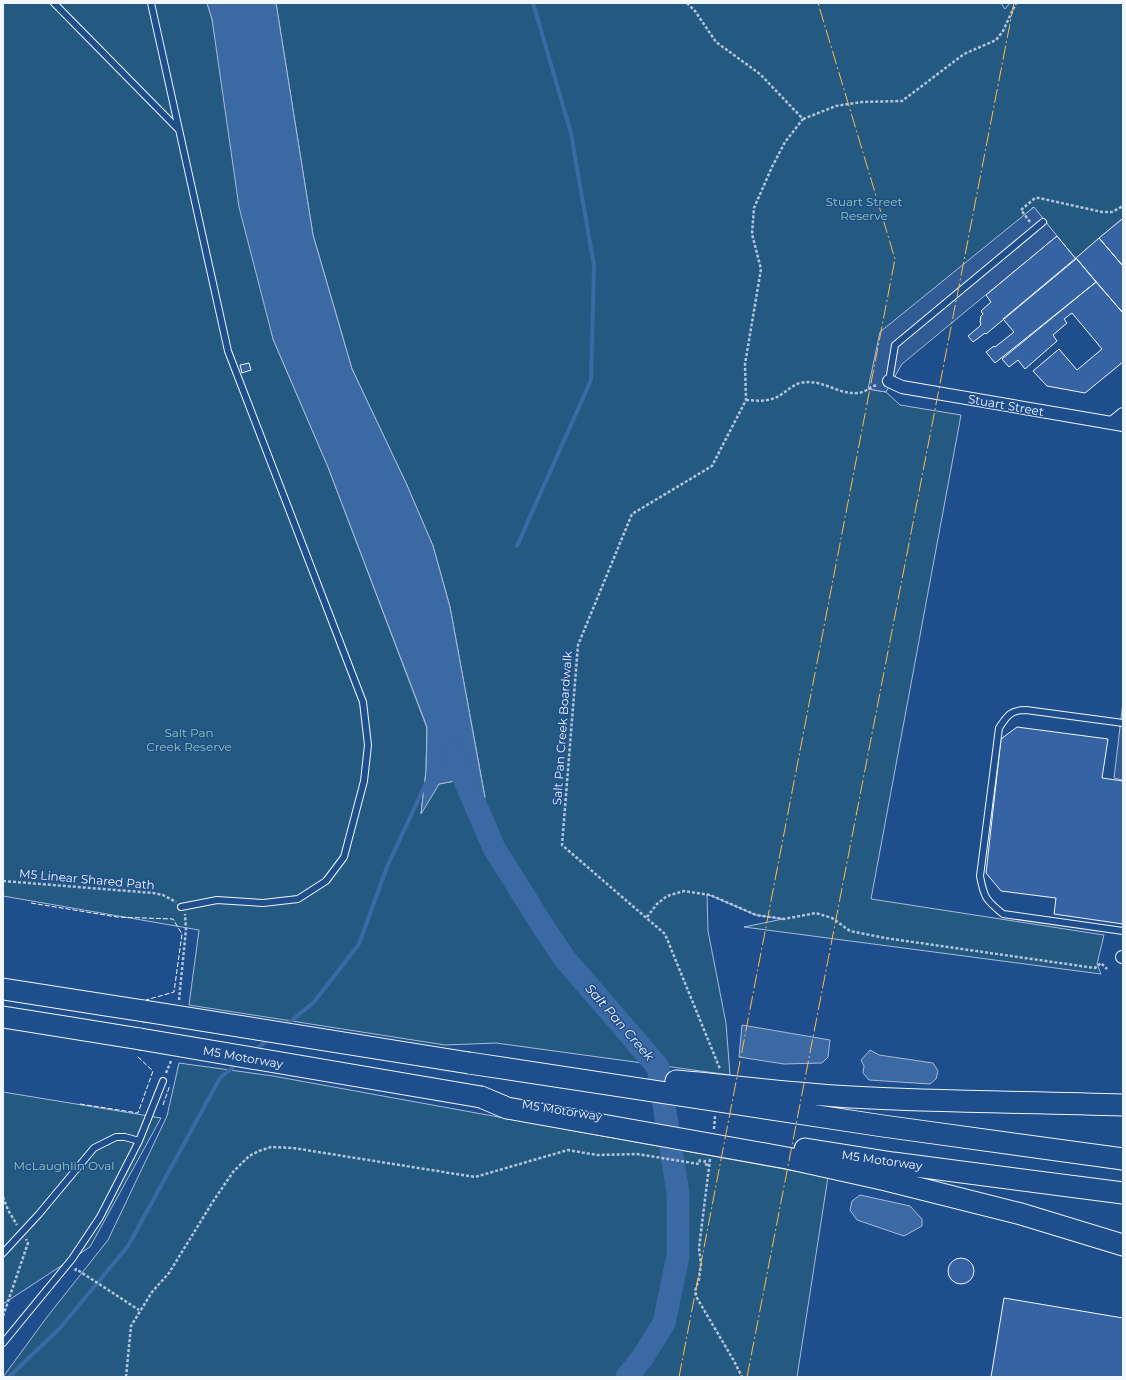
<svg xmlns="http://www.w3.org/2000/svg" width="1126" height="1380" viewBox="0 0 1126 1380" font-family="Montserrat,sans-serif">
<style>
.green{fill:#245a82;stroke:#a8bbd7}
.parking{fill:#305b95;stroke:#a8bbd7}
.water{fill:#3b69a3;stroke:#a8bbd7}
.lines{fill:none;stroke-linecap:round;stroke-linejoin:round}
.stream{stroke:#3b69a3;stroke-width:4}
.river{stroke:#3b69a3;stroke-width:23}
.building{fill:#3563a3;stroke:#f2f6ff}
.service-casing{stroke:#f2f6ff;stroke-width:8}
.minor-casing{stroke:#f2f6ff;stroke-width:14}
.motorway-casing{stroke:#f2f6ff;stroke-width:23}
.path{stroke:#b3c4dc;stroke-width:2.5;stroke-dasharray:3 2;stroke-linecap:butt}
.service{stroke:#1f4e8c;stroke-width:6}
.minor{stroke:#1f4e8c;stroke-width:12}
.motorway{stroke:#1f4e8c;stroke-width:21}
.motorway-bridge-casing{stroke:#f2f6ff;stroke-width:23;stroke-linecap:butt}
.motorway-bridge{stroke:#1f4e8c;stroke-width:21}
.fence{stroke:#f2f6ff;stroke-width:1;stroke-dasharray:5 2;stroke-linecap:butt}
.power{stroke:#ffb74d;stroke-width:1;stroke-dasharray:14 3 2 3;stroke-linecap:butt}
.labels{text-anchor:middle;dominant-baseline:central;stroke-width:3;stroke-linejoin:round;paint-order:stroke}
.park-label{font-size:12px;fill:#97c8a6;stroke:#1f4e8c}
.street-label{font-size:12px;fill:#f2f6ff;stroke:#1f4e8c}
.water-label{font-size:13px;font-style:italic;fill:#f2f6ff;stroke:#1f4e8c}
</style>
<rect width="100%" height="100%" fill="#1f4e8c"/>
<!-- green -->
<path class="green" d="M3 3H207L212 19 273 339 328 467 427 728 426 771 421 813 439 784 466 779 485 797 450 607 433 546 406 483 352 369 313 235 276 3H1001L1005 9 1010 3H1123V219L1076 259 1033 207 868 389 886 392 900 405 961 415 871 899 1104 935 1097 964 1101 974 744 927 783 919 756 915 707 894 708 931 726 1023 730 1075 496 1043 445 1045 189 1005 199 930 3 896Z
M179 1063 273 1076 828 1177 797 1377H3L47 1317 108 1240 167 1116Z
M3 1092 161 1118 90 1247 3 1304Z"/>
<!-- parking -->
<path class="parking" d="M1034 207 1057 236 902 364 886 392 868 389 880 332Z
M1123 702V780L1114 778Z"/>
<!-- water -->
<path class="water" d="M207 3H276L313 235 352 369 406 483 433 546 450 607 485 798 466 779 439 784 421 814 426 771 427 727 328 467 273 339 239 207 212 19Z
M742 1025 830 1040 828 1057 822 1063 784 1064 739 1057Z
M870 1050 879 1055 933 1063 938 1071 936 1079 930 1084 869 1080 863 1073 864 1066 861 1060Z
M860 1195 910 1206 922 1219V1226L904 1236 857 1220 850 1210 852 1201Z"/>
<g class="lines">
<!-- stream -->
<path class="stream" d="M517 546 591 380 594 266 571 133 533 3
M284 1027 314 1002 359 944 387 867 426 783
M254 1051 269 1039
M9 1377 60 1328 128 1246 220 1078 239 1062"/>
<!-- river -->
<path class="river" d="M452 751 494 848 544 928 565 959 658 1067 678 1193V1256L664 1323 643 1357 627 1377"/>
</g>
<!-- building -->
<path class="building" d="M1122 219 1123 220V266L1099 238Z
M1057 236 1076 259 986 334 985 333 973 342 968 336 980 326 981 323 980 322 981 316 983 314 981 311 991 302 986 295Z
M1099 238 1123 266V313L1076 258Z
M1076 258 1096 282 995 363 986 352 994 346 995 347 1014 332 1003 319Z
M1096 282 1123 313V362L1085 393 1047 386 1033 371 1059 349 1077 370 1102 349 1072 313 1064 319 1067 323 1053 335 1057 341 1025 369 1018 360 1009 367 1002 359Z
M249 363 251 370 242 373 240 365Z
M1017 727 1108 739 1102 778 1123 781V924L1054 914 1056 898 1001 891 986 873 1001 739Z
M948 1271a13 13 0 1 1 26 0a13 13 0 1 1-26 0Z
M1004 1298 1123 1318V1377H991Z"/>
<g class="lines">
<!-- service casing -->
<g class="service-casing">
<path id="service" d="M54 3 179 130
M151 3 228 351 363 702 368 745 364 781 344 857 326 881 298 899 263 903 217 900 181 907
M889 381 895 345 1043 222
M1123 723 1026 710C1010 710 1007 716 999 728L980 876C984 898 986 900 1003 914L1123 931
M3 1253 39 1214 94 1148 116 1137H125L139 1141
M3 1343 72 1259 100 1217 139 1141 163 1081"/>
</g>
<!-- minor casing -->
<g class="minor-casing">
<path id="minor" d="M889 381 902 387 1123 425
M1112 423 1123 414
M1122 957H1123"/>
</g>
<!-- motorway casing -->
<g class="motorway-casing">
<path id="motorway" d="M3 989 144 1011
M3 1017 140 1039
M469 1063 883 1126 1123 1159
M676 1081C735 1086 793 1094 851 1097 942 1102 1032 1102 1123 1105
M481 1097 507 1108 787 1158 886 1180 1021 1214 1123 1245
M805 1149 893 1163 1123 1193"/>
</g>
<!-- path -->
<path class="path" d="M687 3 695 11 716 42 760 74 803 119 785 142 772 167 754 208 752 234 761 269 745 364 746 400 712 466 632 514 578 645 562 845 665 934 720 1069
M803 119 836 106 862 102 902 101 964 54 996 40 1003 31 1016 3
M1030 222 1021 210 1035 198H1039L1102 212H1112L1123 206
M746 400C759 401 771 402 782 394 788 390 793 385 800 383 823 378 837 395 858 393 866 392 870 387 877 385
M3 881 153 893 163 895 176 902
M647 917 657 904 667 896 684 891 710 895 756 915 784 919 816 913 832 918 850 931 885 938 1095 968 1101 963 1107 969
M179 1000 186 929 185 914
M166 1073 171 1061
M714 1129 715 1116
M710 1159 699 1248 701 1264 699 1279 695 1291 697 1298 734 1361 742 1377
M705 1160 704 1164 709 1165
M3 1197 8 1210 17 1225
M75 1271 76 1269 139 1310
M3 1316 28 1243 26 1239
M126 1377 131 1326 152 1292 169 1273 212 1203 233 1172 249 1156 259 1151 271 1147 293 1148 475 1177 568 1150 597 1155 637 1154 699 1164 700 1159"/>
<!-- service -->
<use href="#service" class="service"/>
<!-- minor -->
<use href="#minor" class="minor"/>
<!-- motorway -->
<use href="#motorway" class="motorway"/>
<!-- motorway-bridge casing -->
<g class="motorway-bridge-casing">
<path id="motorway-bridge" d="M144 1011 469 1063
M140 1039 481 1097"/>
</g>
<!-- motorway-bridge -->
<use href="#motorway-bridge" class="motorway-bridge"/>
<!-- fence -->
<path class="fence" d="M31 903 117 917 173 919 182 934 174 992 146 1000
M80 1104 138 1113 153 1071 137 1056
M163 1105 170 1085"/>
<!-- power -->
<path class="power" d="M679 1377 895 259 818 3
M747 1377 1014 3"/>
</g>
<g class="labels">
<!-- park labels -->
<g class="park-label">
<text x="864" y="201">Stuart Street<tspan x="864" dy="14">Reserve</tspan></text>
<text x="189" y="732">Salt Pan<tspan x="189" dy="14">Creek Reserve</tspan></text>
<text x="64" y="1165">McLaughlin Oval</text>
</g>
<!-- street labels -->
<g class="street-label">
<text transform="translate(1006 405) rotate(10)">Stuart Street</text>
<text transform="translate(562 728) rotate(-86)">Salt Pan Creek Boardwalk</text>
<text transform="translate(87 879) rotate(5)">M5 Linear Shared Path</text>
<text transform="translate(243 1057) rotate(10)">M5 Motorway</text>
<text transform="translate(562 1110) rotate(9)">M5 Motorway</text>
<text transform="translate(882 1160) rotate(8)">M5 Motorway</text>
</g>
<!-- water labels -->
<g class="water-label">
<text transform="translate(620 1022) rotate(49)">Salt Pan Creek</text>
</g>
</g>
<!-- border -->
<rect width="1126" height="1380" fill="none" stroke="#f2f6ff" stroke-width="8"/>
</svg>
